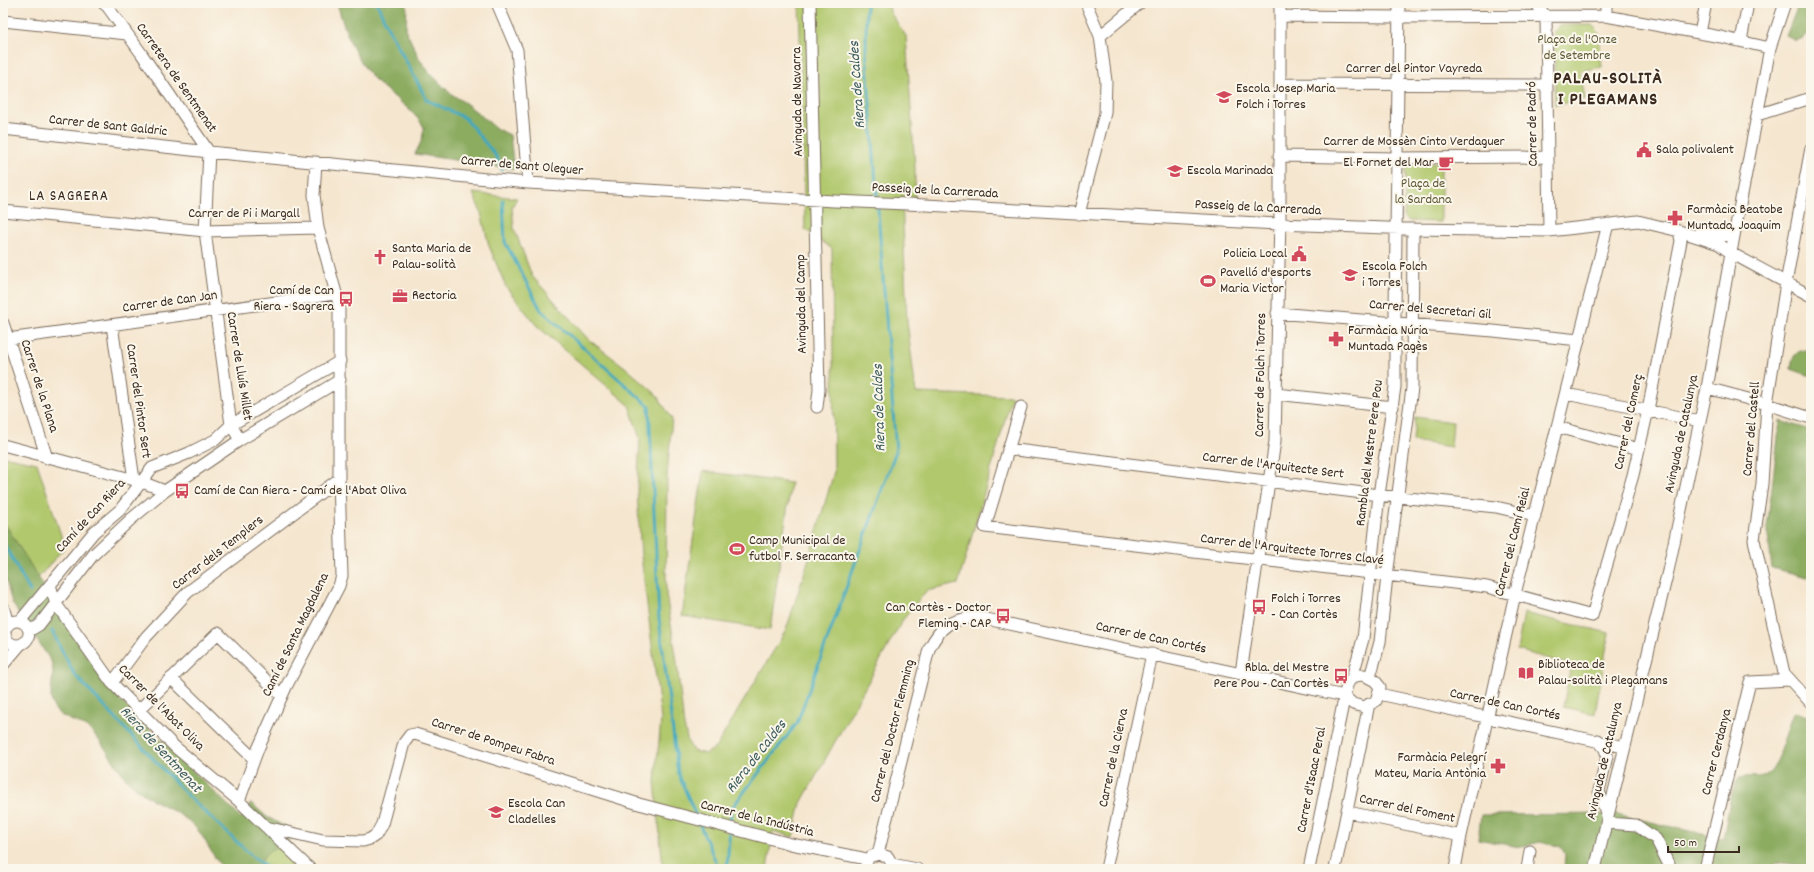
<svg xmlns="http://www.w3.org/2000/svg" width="1814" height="872" viewBox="0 0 1814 872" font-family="Dekko,sans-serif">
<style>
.green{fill:#b1c86d;stroke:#767946}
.forest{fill:#8cac60;stroke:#646b3f}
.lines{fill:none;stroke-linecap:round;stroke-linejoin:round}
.stream{stroke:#3ea8be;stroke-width:3}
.minor-casing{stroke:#7c6c5c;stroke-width:13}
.minor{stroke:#fff;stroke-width:11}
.labels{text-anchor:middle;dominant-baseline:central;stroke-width:4;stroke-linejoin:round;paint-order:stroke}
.park-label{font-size:14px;fill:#5e5936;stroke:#fbf7ec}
.street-label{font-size:14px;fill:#3b2a1e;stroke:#fbf7ec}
.poi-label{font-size:14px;fill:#3b2a1e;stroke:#fbf7ec;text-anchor:start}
.water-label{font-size:15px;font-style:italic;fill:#3c5c5e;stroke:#fbf7ec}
.neighbourhood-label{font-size:15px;letter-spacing:1px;fill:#3b2a1e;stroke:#fbf7ec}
.district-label{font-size:18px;font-weight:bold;letter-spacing:1px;fill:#3b2a1e;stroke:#fbf7ec}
</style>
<rect width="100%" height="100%" fill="#fbf7ec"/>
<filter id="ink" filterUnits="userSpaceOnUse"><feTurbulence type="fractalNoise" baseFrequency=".025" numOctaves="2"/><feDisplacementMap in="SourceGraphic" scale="8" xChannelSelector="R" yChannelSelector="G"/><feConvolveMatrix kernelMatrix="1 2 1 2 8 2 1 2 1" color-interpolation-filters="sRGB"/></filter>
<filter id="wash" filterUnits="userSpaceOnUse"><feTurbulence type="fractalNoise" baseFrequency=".012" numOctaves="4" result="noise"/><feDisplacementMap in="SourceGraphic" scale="16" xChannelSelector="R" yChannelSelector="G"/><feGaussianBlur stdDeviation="0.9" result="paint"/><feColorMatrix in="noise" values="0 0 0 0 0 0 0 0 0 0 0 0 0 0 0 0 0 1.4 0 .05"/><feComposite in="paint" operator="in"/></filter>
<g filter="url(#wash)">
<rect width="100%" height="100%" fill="#f5e6cf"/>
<!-- green -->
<path class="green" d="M799 3H889L890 12 906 36 915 168V197L902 196 907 321 916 393 1012 396 958 584 926 591 902 621 801 803 793 837 773 831 767 869H663L655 782 661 720 641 555 637 491 640 439 629 405 537 326 506 287 489 246 481 213 473 193 517 198 512 207 514 228 532 276 589 340 625 367 657 395 672 419 667 476 666 594 676 655 684 726 688 742 693 751 706 754 716 747 786 630 806 568 834 472 832 249 805 229Z
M1560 25H1592L1599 32 1602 67 1580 71 1585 99 1555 105 1554 31Z
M1441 163V222L1409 221 1404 217 1406 167 1410 164Z
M1415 417 1453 422 1451 447 1413 441Z
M3 456 37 463 65 547 38 578 3 521Z
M703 471 791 483 770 630 682 616Z
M1524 613 1609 633 1595 714 1563 707 1571 665 1517 650Z
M276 848H283L317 869H261C260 858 267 852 276 848Z"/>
<!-- forest -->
<path class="forest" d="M337 3H407L406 31 420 60 429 72 450 93 468 105 497 129 510 135 514 169 415 154 422 140 424 127C413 109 390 95 375 80 354 58 345 31 337 3Z
M1799 3H1811V30L1803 38 1796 41 1786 36Z
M1811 350V376L1791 369C1792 355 1797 349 1811 350Z
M1780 421 1811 430V578L1772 568 1767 528Z
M3 521 107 687 241 818 251 803 267 817 288 828 289 843 283 848C271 847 260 855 261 869H224C210 855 206 836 191 823 174 808 151 802 135 787 116 771 108 747 90 730 80 721 61 720 54 708 46 694 57 676 51 661L12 603 3 569Z
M1794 712 1811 717V867L1776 862 1770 869H1564L1565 854 1561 847 1540 842 1519 847 1478 839 1481 815 1617 814 1723 839 1730 801 1736 780C1747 773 1760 781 1769 773 1781 763 1785 728 1794 712Z"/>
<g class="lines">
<!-- stream -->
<path class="stream" d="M377 3 388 28 427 100 465 118 496 156 502 170
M503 200 505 242 541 310 649 406 659 618 678 773 696 816
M3 542 30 591
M52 631 74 674 188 796 253 857 270 869
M699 823 719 869
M727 869 731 809 797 723 896 451 866 50V3"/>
</g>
</g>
<g filter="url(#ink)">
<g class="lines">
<!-- minor casing -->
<g class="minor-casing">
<path id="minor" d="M103 3 107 6 141 53 209 152
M497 3 517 50 528 183
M810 3 819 390 817 407
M1536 3 1546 17 1549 231
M1280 16 1398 17 1606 16 1721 37 1770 48
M1606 16V3
M3 21 127 34
M1700 33 1706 3
M1100 36 1140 3
M1741 41 1748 3
M1280 84 1547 85
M1757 115 1811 98
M3 129 209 152 528 183 834 201 907 204 1279 224 1413 229 1549 231 1638 221 1679 231 1719 244 1731 253 1811 296
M1811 148 1786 283 1767 404 1762 484 1754 540 1784 673 1811 703
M209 152 205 231 231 425 240 440
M1279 156 1398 158 1548 157
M3 211 205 231 318 228
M1079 214 1105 113 1106 81 1100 36 1086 3
M1699 233 1734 236
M1277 313 1493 331 1579 340
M3 323 47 458
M112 325 134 480
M8 339 335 294
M1707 388 1767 404 1811 418
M1276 394 1393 407
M1566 394 1700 421
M1021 407 985 527 1487 587 1592 616 1633 475 1648 410 1681 241 1679 231
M1557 427 1639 449
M3 445 142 482 165 491
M1008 449 1379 495 1496 507 1535 516
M50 585 56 604 112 683 175 747 239 801 310 869
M3 606 8 624
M5 633a12 12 0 1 1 24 0a12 12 0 1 1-24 0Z
M20 621 94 532 120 510 152 468 189 453 215 440 231 425 340 361
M29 631 39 625 93 555 130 520 165 491 240 440 340 380
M3 665 20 645
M1241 673 1275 441 1280 218V3
M1370 677 1380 642 1387 576 1412 388 1413 229
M171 678 254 759
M1352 678 1363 639 1379 495 1395 387V311L1399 3
M112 683 146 637 188 592 339 479
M1379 694 1624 747
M140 709 218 633 282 696
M1598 740 1605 749 1607 756 1599 791 1607 816
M239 801 258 749 286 687 339 586 342 576 339 479V304L318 228 314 195 316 162
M1348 812 1461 836
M1606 823 1636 825 1656 839 1671 869
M266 827 323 840 363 841 370 839 376 835 382 824 404 743 410 735 415 734 639 804 791 844 862 858 867 862
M878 854 929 649C941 625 951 619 977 617L1344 696
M872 856 878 854 888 857 892 864V869
M892 864 917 869
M1106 869 1152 654
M1309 869 1346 689C1348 679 1354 675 1364 675L1375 681 1380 687 1376 701 1364 707 1353 704 1344 696
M1335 869 1369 704
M1455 869 1461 836 1515 594 1608 224
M1527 869 1530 851
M1595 869 1668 571 1707 388 1734 236 1770 48 1785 3
M1705 869 1750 682 1790 680"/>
</g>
<!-- minor -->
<use href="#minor" class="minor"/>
</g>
</g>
<!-- icons -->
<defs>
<g id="school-bare" transform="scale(1.2)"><path d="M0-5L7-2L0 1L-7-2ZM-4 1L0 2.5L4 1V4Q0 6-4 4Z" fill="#d1495b" stroke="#fbf7ec" stroke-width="2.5" paint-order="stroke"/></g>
<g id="civic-bare" transform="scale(1.2)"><path d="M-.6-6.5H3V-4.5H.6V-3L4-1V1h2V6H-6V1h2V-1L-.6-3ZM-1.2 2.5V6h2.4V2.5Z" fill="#d1495b" stroke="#fbf7ec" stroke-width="2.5" paint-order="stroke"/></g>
<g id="cafe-bare" transform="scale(1.2)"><path d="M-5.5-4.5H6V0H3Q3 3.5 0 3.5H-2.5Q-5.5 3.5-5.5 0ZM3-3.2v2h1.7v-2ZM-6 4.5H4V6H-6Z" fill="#d1495b" stroke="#fbf7ec" stroke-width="2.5" paint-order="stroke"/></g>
<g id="pharmacy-bare" transform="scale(1.2)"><path d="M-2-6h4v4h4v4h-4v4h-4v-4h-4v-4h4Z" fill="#d1495b" stroke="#fbf7ec" stroke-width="2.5" paint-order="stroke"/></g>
<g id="church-bare" transform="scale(1.2)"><path d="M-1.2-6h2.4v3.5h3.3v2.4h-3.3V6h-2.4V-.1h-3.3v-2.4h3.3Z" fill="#d1495b" stroke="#fbf7ec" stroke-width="2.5" paint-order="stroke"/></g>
<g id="stadium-bare" transform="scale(1.2)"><path d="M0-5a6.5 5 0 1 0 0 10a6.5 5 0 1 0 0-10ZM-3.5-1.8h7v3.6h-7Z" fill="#d1495b" stroke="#fbf7ec" stroke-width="2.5" paint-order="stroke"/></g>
<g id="office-bare" transform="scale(1.2)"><path d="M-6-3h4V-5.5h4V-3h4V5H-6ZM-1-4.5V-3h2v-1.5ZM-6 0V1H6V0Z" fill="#d1495b" stroke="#fbf7ec" stroke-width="2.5" paint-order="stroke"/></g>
<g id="bus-bare" transform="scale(1.2)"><path d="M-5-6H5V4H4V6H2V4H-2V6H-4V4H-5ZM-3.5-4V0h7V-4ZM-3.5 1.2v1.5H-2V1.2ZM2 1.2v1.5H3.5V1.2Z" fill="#d1495b" stroke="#fbf7ec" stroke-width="2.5" paint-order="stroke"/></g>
<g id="library-bare" transform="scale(1.2)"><path d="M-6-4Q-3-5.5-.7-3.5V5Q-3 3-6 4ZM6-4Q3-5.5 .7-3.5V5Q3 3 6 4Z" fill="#d1495b" stroke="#fbf7ec" stroke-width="2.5" paint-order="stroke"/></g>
</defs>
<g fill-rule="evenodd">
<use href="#school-bare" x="1224" y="97"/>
<use href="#civic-bare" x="1644" y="150"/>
<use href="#cafe-bare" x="1446" y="163"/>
<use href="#school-bare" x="1175" y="171"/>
<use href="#pharmacy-bare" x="1675" y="218"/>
<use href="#civic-bare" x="1299" y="254"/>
<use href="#church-bare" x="380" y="257"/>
<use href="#school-bare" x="1350" y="275"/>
<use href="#stadium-bare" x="1208" y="281"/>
<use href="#office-bare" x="400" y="296"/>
<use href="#bus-bare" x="346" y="299"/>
<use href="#pharmacy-bare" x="1336" y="339"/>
<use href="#bus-bare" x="182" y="491"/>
<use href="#stadium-bare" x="737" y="549"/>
<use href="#bus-bare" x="1259" y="607"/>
<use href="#bus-bare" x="1003" y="616"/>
<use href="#library-bare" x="1526" y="673"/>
<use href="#bus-bare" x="1341" y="676"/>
<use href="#pharmacy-bare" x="1498" y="766"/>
<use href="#school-bare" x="496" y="812"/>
</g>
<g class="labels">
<!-- park labels -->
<g class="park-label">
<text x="1577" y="40">Plaça de l'Onze<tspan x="1577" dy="16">de Setembre</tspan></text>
<text x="1423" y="184">Plaça de<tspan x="1423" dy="16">la Sardana</tspan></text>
</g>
<!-- street labels -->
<g class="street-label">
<text x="1414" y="69">Carrer del Pintor Vayreda</text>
<text transform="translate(176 78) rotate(55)">Carretera de Sentmenat</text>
<text transform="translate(798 102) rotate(-91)">Avinguda de Navarra</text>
<text transform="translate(1533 124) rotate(-91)">Carrer de Padró</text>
<text transform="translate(108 126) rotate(6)">Carrer de Sant Galdric</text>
<text x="1414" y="142">Carrer de Mossèn Cinto Verdaguer</text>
<text transform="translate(522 166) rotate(5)">Carrer de Sant Oleguer</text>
<text transform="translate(935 191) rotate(3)">Passeig de la Carrerada</text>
<text transform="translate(1258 208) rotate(3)">Passeig de la Carrerada</text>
<text x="244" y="214">Carrer de Pi i Margall</text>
<text transform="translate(170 302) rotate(-8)">Carrer de Can Jan</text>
<text transform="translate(802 304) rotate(-91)">Avinguda del Camp</text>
<text transform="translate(1430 310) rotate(5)">Carrer del Secretari Gil</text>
<text transform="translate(239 366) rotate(81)">Carrer de Lluís Millet</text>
<text transform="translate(1261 375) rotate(-89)">Carrer de Folch i Torres</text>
<text transform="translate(39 386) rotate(72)">Carrer de la Plana</text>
<text transform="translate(138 401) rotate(82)">Carrer del Pintor Sert</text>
<text transform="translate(1629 422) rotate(-78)">Carrer del Comerç</text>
<text transform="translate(1752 429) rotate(-85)">Carrer del Castell</text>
<text transform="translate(1682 434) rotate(-78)">Avinguda de Catalunya</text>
<text transform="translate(1370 453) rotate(-83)">Rambla del Mestre Pere Pou</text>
<text transform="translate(1273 466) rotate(7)">Carrer de l'Arquitecte Sert</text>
<text transform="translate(91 516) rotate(-47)">Camí de Can Riera</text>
<text transform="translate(1513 542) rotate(-76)">Carrer del Camí Reial</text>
<text transform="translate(1292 550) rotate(7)">Carrer de l'Arquitecte Torres Clavé</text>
<text transform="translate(218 553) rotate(-38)">Carrer dels Templers</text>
<text transform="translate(296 635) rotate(-64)">Camí de Santa Magdalena</text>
<text transform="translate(1151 638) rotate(12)">Carrer de Can Cortés</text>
<text transform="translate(1505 705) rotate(12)">Carrer de Can Cortés</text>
<text transform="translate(161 708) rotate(45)">Carrer de l'Abat Oliva</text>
<text transform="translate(893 731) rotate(-76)">Carrer del Doctor Flemming</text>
<text transform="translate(493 742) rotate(18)">Carrer de Pompeu Fabra</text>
<text transform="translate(1717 752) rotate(-76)">Carrer Cerdanya</text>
<text transform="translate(1114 758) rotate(-78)">Carrer de la Cierva</text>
<text transform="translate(1605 761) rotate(-77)">Avinguda de Catalunya</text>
<text transform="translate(1312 780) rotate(-79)">Carrer d'Isaac Peral</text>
<text transform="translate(1407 809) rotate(12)">Carrer del Foment</text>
<text transform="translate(757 819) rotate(14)">Carrer de la Indústria</text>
</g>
<!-- poi labels -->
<g class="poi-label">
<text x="1236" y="89">Escola Josep Maria<tspan x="1236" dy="16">Folch i Torres</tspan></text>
<text x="1656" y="150">Sala polivalent</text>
<text x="1434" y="163" text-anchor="end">El Fornet del Mar</text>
<text x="1187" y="171">Escola Marinada</text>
<text x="1687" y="210">Farmàcia Beatobe<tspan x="1687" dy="16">Muntada, Joaquim</tspan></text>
<text x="392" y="249">Santa Maria de<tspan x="392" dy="16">Palau-solità</tspan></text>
<text x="1287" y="254" text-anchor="end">Policia Local</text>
<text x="1362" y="267">Escola Folch<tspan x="1362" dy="16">i Torres</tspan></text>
<text x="1220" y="273">Pavelló d'esports<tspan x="1220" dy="16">Maria Victor</tspan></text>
<text x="334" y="291" text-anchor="end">Camí de Can<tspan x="334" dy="16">Riera - Sagrera</tspan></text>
<text x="412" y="296">Rectoria</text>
<text x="1348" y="331">Farmàcia Núria<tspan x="1348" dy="16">Muntada Pagès</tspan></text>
<text x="194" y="491">Camí de Can Riera - Camí de l'Abat Oliva</text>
<text x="749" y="541">Camp Municipal de<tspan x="749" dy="16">futbol F. Serracanta</tspan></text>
<text x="1271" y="599">Folch i Torres<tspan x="1271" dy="16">- Can Cortès</tspan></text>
<text x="991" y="608" text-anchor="end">Can Cortès - Doctor<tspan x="991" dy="16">Fleming - CAP</tspan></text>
<text x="1538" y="665">Biblioteca de<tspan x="1538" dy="16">Palau-solità i Plegamans</tspan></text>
<text x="1329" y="668" text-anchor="end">Rbla. del Mestre<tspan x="1329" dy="16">Pere Pou - Can Cortès</tspan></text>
<text x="1486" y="758" text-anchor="end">Farmàcia Pelegrí<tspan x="1486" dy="16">Mateu, Maria Antònia</tspan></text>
<text x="508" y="804">Escola Can<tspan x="508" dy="16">Cladelles</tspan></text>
</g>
<!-- water labels -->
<g class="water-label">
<text transform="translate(858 85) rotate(-94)">Riera de Caldes</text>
<text transform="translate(880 408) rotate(-92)">Riera de Caldes</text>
<text transform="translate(160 750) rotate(47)">Riera de Sentmenat</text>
<text transform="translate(757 757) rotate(-52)">Riera de Caldes</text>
</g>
<!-- neighbourhood labels -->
<g class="neighbourhood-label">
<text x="69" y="197">LA SAGRERA</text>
</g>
<!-- district labels -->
<g class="district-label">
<text x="1608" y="79">PALAU-SOLITÀ<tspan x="1608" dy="21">I PLEGAMANS</tspan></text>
</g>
</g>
<!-- margin -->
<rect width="1814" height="872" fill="none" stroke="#fbf7ec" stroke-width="16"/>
<!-- scale -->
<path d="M1668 846v6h71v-6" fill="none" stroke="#3b2a1e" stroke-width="2"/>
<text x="1674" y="846" font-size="12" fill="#3b2a1e" stroke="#fbf7ec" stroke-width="3" paint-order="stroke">50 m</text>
</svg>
